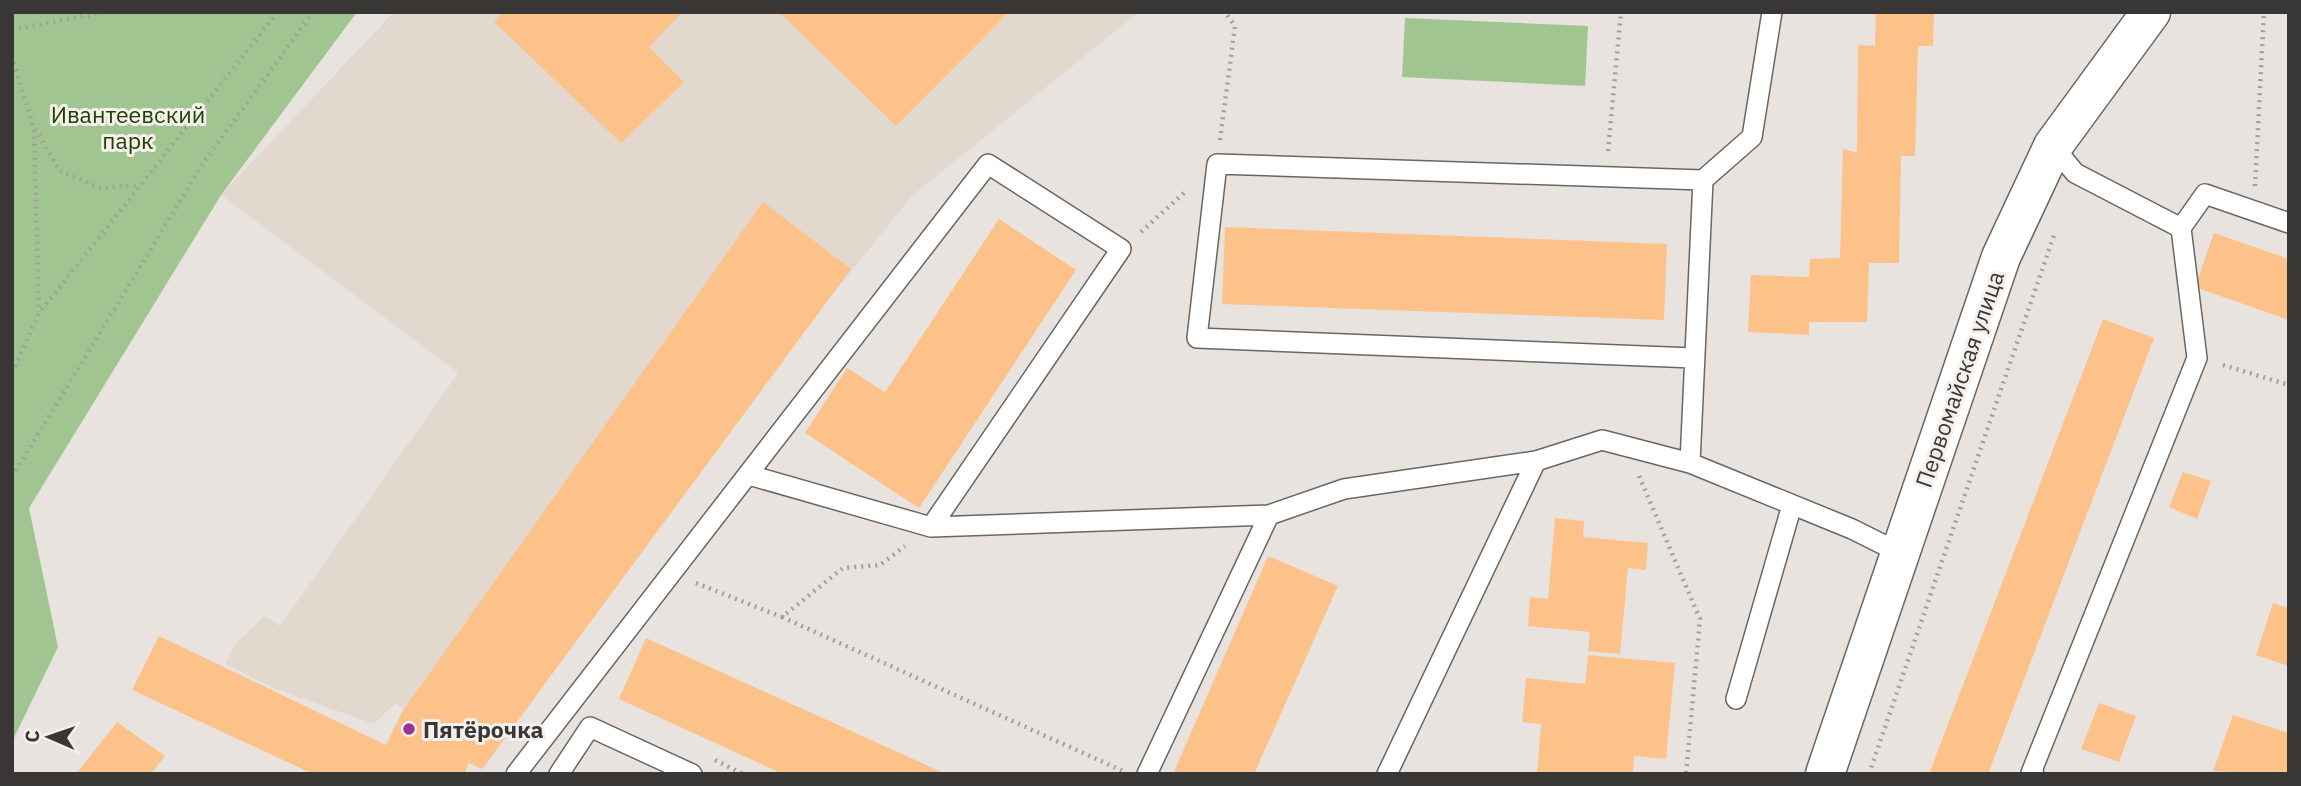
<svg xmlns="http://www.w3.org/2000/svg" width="2301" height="786" viewBox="0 0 2301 786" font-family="'IBM Plex Sans',sans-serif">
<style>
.built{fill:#e3d8ce}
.green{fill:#a1c590}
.building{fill:#fdc289}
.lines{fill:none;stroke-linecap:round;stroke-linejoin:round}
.service-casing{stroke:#6a6662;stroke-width:22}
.secondary-casing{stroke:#6a6662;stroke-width:41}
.path{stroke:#a4a09d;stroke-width:4.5;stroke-dasharray:2 5;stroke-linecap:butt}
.service{stroke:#fff;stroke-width:19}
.secondary{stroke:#fff;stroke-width:38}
.poi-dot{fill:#993398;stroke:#f5f0ec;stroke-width:2.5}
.labels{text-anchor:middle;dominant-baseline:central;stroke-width:6;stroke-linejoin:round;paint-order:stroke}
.park-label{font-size:23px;fill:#1d4005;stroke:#f5f0ec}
.street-label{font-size:23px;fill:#393735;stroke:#f5f0ec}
.poi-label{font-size:23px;font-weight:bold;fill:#393735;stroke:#f5f0ec;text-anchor:start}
</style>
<rect width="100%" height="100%" fill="#e8e3df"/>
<!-- built -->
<path class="built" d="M394 12H1139L912 196 778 362 483 769 470 763 395 703 374 724 276 689 225 664 235 644 264 616 280 626 458 373 221 195Z"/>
<!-- green -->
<path class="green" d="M12 12H357L221 195 29 508 58 647 12 742Z
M1405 18 1588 26 1585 86 1402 77Z"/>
<!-- building -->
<path class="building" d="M504 12H683L649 47 684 82 621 143 494 22Z
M779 12H1009L896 126Z
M1876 12H1934L1933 46H1918L1915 156H1901L1899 263H1869L1867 322H1809V335L1748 332 1751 275 1809 277 1810 259 1840 258 1843 149 1857 153 1858 45 1875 46Z
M763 202 851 269 482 769 469 763 464 774H313L132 690 159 636 386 745 402 712Z
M999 219 1076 270 919 508 805 433 847 368 885 392Z
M1225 227 1667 244 1664 320 1222 304Z
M2214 233 2289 259V320L2195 287Z
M2103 319 2154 338 1988 774H1929Z
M2183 472 2211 481 2197 519 2169 507Z
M1555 518 1584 521 1583 537 1648 543 1646 570 1628 568 1620 654 1588 651 1590 632 1528 626 1530 597 1548 599Z
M1268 556 1338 586 1254 774H1173Z
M2273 603 2289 608V666L2256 655Z
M646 638 946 774H783L619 699Z
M1588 655 1675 663 1666 759 1634 756 1633 774H1537L1541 724 1522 722 1526 678 1585 684Z
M2099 703 2136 716 2119 762 2081 749Z
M2233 715 2289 733V774L2213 771Z
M117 722 165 756 151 774H76Z"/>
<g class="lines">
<!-- service casing -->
<g class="service-casing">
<path id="service" d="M1772 12 1752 137 1703 180 1690 463 1852 529 1900 553
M2181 228 2205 194 2289 223
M1694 358 1197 338 1217 164 1703 180
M749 475 931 527 1269 515
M1736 699 1792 505
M516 774 988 164 1121 249 931 527
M559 774 590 727 692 774
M1147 774 1269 515 1344 489 1536 461 1602 440 1690 463
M1387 774 1536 461
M2034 774 2031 773 2197 358 2181 228 2075 173 2053 146"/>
</g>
<!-- secondary casing -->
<g class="secondary-casing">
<path id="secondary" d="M1825 774 2001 257 2053 146 2151 12"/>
</g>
<!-- path -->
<path class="path" d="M12 30 105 12
M12 56 34 128 39 312
M35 129 60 171 100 188 141 185
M1220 140 1235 26 1225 12
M1608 151 1621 12
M2255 186 2264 12
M1141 232 1186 191
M2223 365 2289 385
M12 373 39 313 278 12
M1639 476 1700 619 1686 774
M12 477 204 162 313 12
M696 583 782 617 843 568 880 565 905 546
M782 617 1123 771
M715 760 743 774
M1869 774 2054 235"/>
<!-- service -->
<use href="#service" class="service"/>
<!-- secondary -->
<use href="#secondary" class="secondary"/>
</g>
<!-- markers -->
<circle class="poi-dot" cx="409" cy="729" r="7"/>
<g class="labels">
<!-- park labels -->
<g class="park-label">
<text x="128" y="114">Ивантеевский<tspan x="128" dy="26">парк</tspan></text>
</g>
<!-- street labels -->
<g class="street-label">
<text transform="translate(1959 379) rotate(-71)">Первомайская улица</text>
</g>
<!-- poi labels -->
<g class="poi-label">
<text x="423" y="729">Пятёрочка</text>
</g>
</g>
<!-- border -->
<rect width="2301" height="786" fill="none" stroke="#393735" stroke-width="28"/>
<!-- north arrow -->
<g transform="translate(49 737) rotate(272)" stroke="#f5f0ec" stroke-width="5" paint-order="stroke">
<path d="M0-5L12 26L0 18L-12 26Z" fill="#393735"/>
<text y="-10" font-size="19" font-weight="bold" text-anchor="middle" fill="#393735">С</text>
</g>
</svg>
